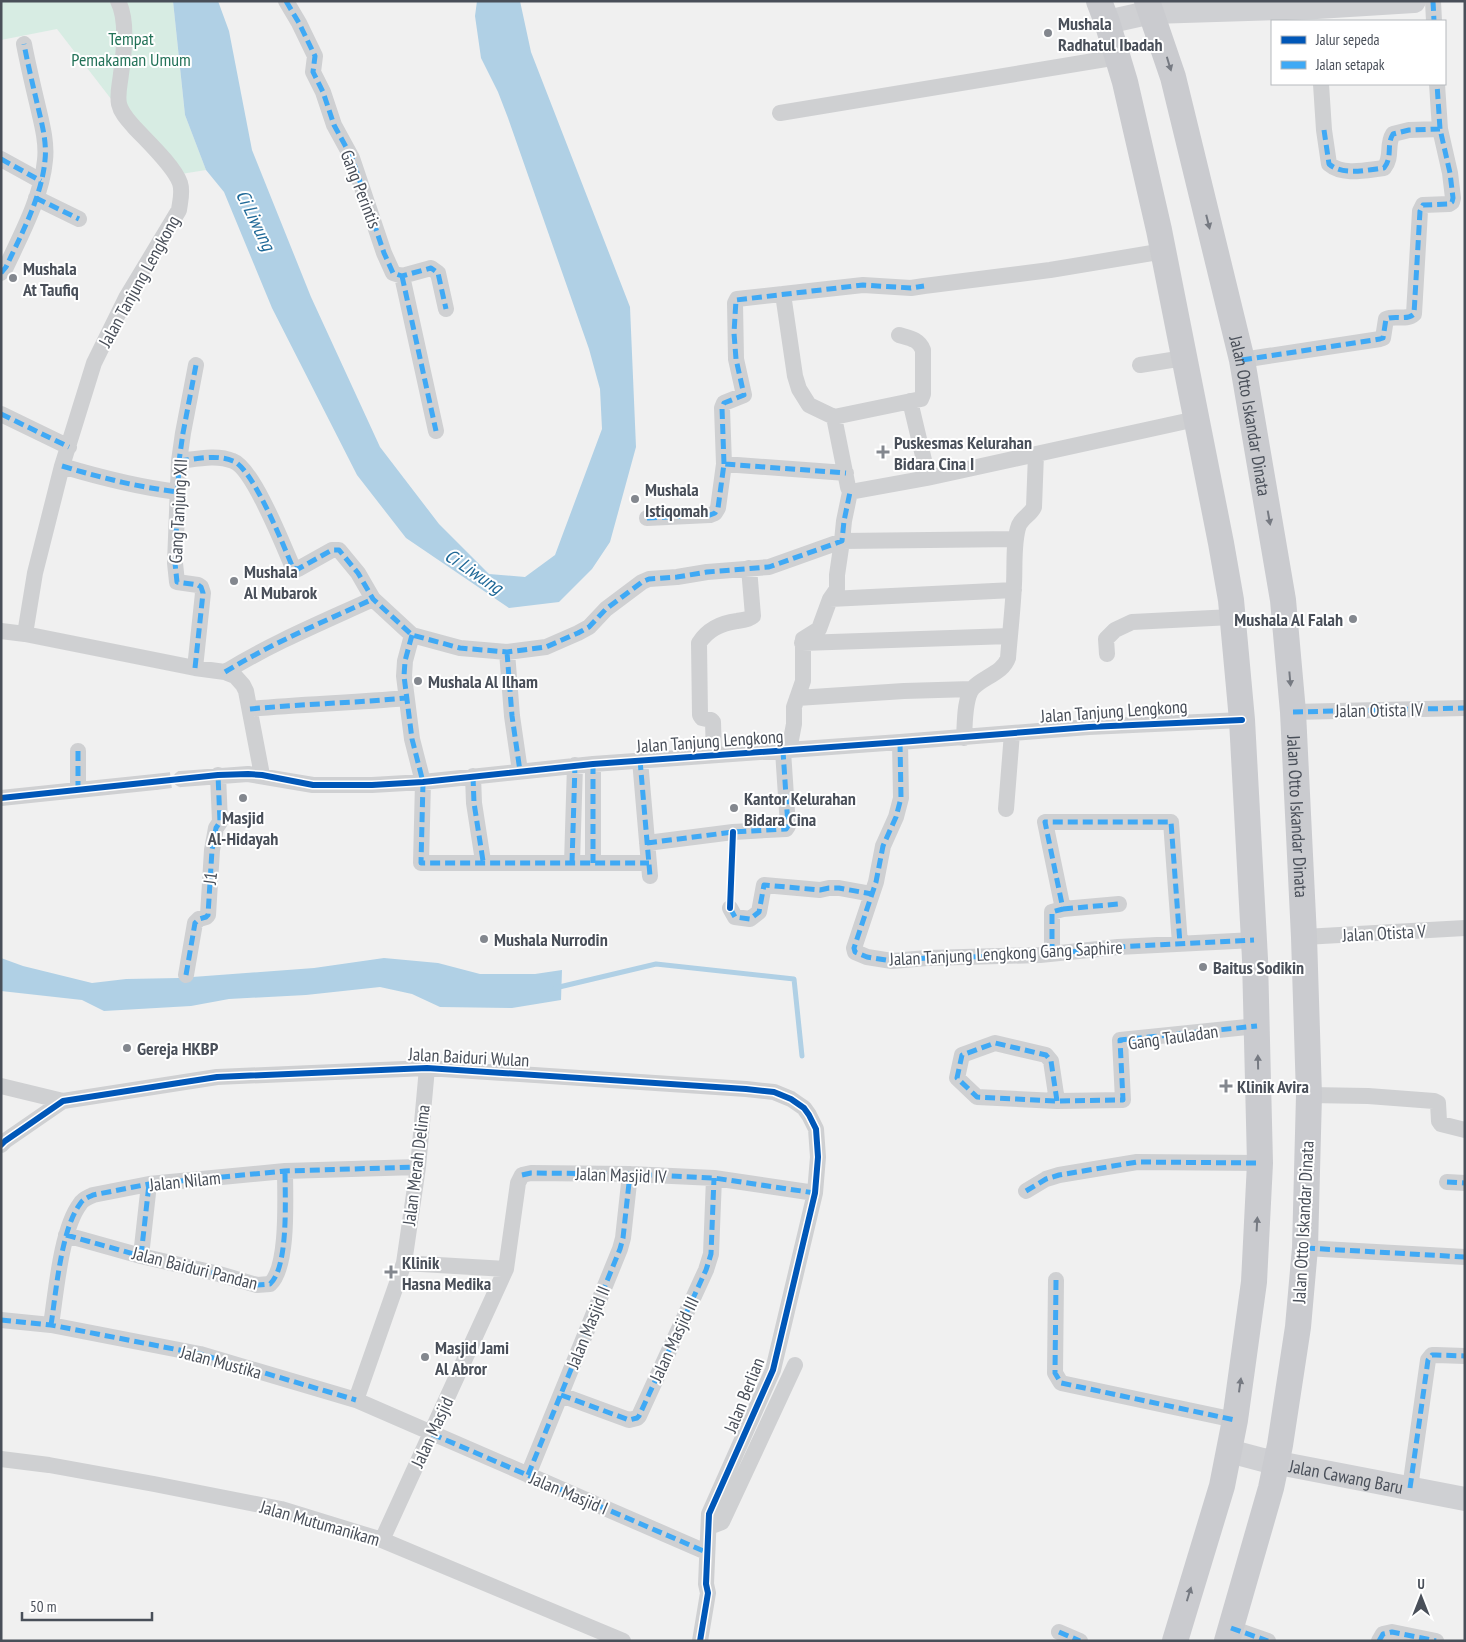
<svg xmlns="http://www.w3.org/2000/svg" width="1466" height="1642" viewBox="0 0 1466 1642" font-family="'PT Sans Narrow',sans-serif">
<style>
.green{fill:#d7ece3}
.water{fill:#b0d0e5}
.lines{fill:none;stroke-linecap:round;stroke-linejoin:round}
.stream{stroke:#b0d0e5;stroke-width:5}
.street-tunnel{stroke:#cfd0d2;stroke-width:16;stroke-dasharray:16 8;stroke-linecap:butt}
.street{stroke:#cfd0d2;stroke-width:16}
.secondary{stroke:#cfd0d3;stroke-width:24}
.primary{stroke:#cacbcf;stroke-width:26}
.quiet{stroke:#3fa9f5;stroke-width:5;stroke-dasharray:10 5;stroke-linecap:butt}
.cycleway-casing{stroke:#fff;stroke-width:9}
.cycleway{stroke:#0057b8;stroke-width:6}
.oneway{fill:#767a82}
.poi-dot{fill:#83878e;stroke:#fff;stroke-width:2}
.labels{text-anchor:middle;dominant-baseline:central;stroke-width:4;stroke-linejoin:round;paint-order:stroke}
.poi-label{font-size:18px;font-weight:bold;fill:#494f59;stroke:#fff;text-anchor:start}
.park-label{font-size:18px;fill:#237258;stroke:#fff}
.street-label{font-size:18px;fill:#494f59;stroke:#fff}
.water-label{font-size:19px;font-style:italic;fill:#1e6897;stroke:#fff}
</style>
<rect width="100%" height="100%" fill="#f0f0f0"/>
<!-- green -->
<path class="green" d="M1 1H173L185 115 206 170 175 175 125 117 57 29 1 40Z"/>
<!-- water -->
<path class="water" d="M173 1H218L229 31 252 150 311 297 380 447 439 524 489 574 525 577 555 555 602 429 600 389 589 349 508 118 498 92 481 58 475 16 477 1H520L531 52 630 307 636 447 610 542 592 569 559 602 509 608 406 538 357 475 272 308 224 192 206 170 185 115Z
M1 958 23 966 92 983 126 979 179 978 314 968 384 958 438 963 480 974H535L562 970 561 1000 512 1008 440 1007 412 994 380 987 306 995 229 999 191 1006 104 1011 82 1000 1 991Z"/>
<g class="lines">
<!-- stream -->
<path class="stream" d="M555 988 656 964 794 979 802 1056"/>
<!-- street-tunnel -->
<path class="street-tunnel" d="M155 782 181 779"/>
<!-- street -->
<path class="street" d="M286 1 299 23 315 56 313 72 323 92 334 125 352 158 384 253 393 273 402 276 431 268 438 273 446 309
M1433 1 1434 21
M1321 84 1324 130 1329 164C1343 176 1366 170 1384 168 1393 157 1386 145 1393 134L1409 130 1440 129
M780 113 1118 57
M1 159 41 181
M36 198 79 219
M1 273 6 267C21 235 42 196 45 160 47 143 42 124 38 107 33 86 28 65 24 44
M402 276 436 431
M783 294 795 376 799 389 809 405 834 417 921 399 923 394V350C919 339 909 338 899 335
M1242 360 1380 339 1383 338 1386 319C1395 315 1406 321 1414 314L1420 211 1423 205 1449 204 1452 202 1453 198 1450 173 1440 129 1437 84
M1140 365 1184 358
M910 401 928 477
M1 414 69 447
M179 461C196 459 217 454 233 461 253 468 284 547 293 568L298 569 332 550H339L358 573 373 599 412 635 460 648 507 652 546 647 578 633 589 627 606 609 642 582 649 579 677 577 707 572 769 567 842 541 844 521 850 492 848 487 834 417
M724 464 722 408 724 403 744 395 736 359 735 303 737 299 863 285 911 288 924 286 1050 270 1164 251
M62 466C102 478 137 487 178 492
M850 492 927 478 1196 419
M647 518 710 515 715 513 718 508 724 464 846 473
M830 599 1014 590
M1 631 25 634 195 668 225 672 235 676 243 685 246 691 262 775
M25 634 35 573 62 466 94 363 126 298 179 210C180 202 183 192 180 183 174 166 147 141 134 127 128 120 121 113 119 104 117 94 120 84 121 74 124 53 128 20 118 1
M412 635 405 661 404 676 412 739 423 782 421 863H649
M802 643 1010 636
M507 652 512 716 520 771
M1107 654 1106 639 1115 630 1132 622 1232 617
M195 668 203 593 201 587 198 585 177 582 175 563 179 461 183 433 196 365
M225 672C272 643 323 622 373 599
M797 698 904 691 972 689
M250 709C302 704 354 703 406 698
M1293 712 1465 708
M964 738C965 725 964 698 973 688 983 677 1003 673 1008 658 1010 633 1013 608 1014 584 1015 566 1013 541 1019 525 1023 517 1031 514 1034 507L1036 454
M900 742 901 798 896 817 883 846 876 882 854 948 855 952 867 957 892 961 927 958 1040 955 1118 947 1254 940
M789 750 794 724V707L803 681V639L819 629 830 599 837 589V575L842 541 1016 539
M78 751V790
M714 755 713 722 711 720 702 718 700 715 699 643C708 629 721 623 737 621 743 620 748 620 753 616L749 568
M640 760 650 876
M593 764V863
M473 776 474 803 483 861 485 862
M181 779 248 774 313 785H372L423 782 593 764 900 742 1089 727 1242 720
M1 798 155 782
M1006 809 1012 733
M647 843 733 832 786 829 788 826 783 751
M572 863 575 765
M730 908 735 917 750 919 759 912 764 885 820 890 829 888H839L872 894
M1063 909 1119 904
M1304 937 1465 928
M1052 954V912L1063 909 1045 822H1171L1180 944
M186 975 195 923 199 919 206 917 208 915 212 850 216 828 220 822 218 775
M1 1086 63 1101
M1309 1095 1368 1096 1434 1101 1438 1103 1439 1121 1441 1124 1465 1130
M1057 1101 1051 1061 1046 1055 995 1043 962 1055 957 1078 977 1097 1057 1101 1123 1100 1120 1040 1257 1026
M1 1145 5 1141 63 1101 217 1077 427 1068 746 1089 774 1092 791 1099 804 1108 809 1115 816 1129 818 1157 815 1193 773 1370 709 1514 706 1584 708 1593 700 1641
M1447 1182 1465 1183
M1026 1191 1046 1179 1059 1175 1137 1162 1260 1163
M66 1235 141 1256 219 1274 257 1285 270 1284C289 1267 285 1196 285 1171
M1305 1248 1465 1257
M141 1256 149 1184
M404 1263 506 1269
M1056 1280 1055 1373 1061 1383 1235 1420
M1 1320 51 1325 200 1354 356 1400 706 1552
M51 1325C56 1293 61 1229 80 1204 83 1199 87 1198 93 1195L149 1184 285 1171 418 1167
M561 1395 629 1420 637 1418 639 1416 706 1270 711 1254 714 1178
M356 1400 404 1263 418 1167 427 1068
M1 1459 49 1465 154 1484 281 1509 382 1540 623 1641
M528 1475 620 1249 623 1238 630 1174
M1410 1488 1428 1360 1432 1355H1436L1465 1356
M709 1527 722 1522 795 1365
M382 1540 506 1269 518 1183 522 1175 531 1173 630 1174 714 1178 815 1193
M1231 1628 1268 1641
M1059 1632 1080 1641
M1379 1641 1383 1634 1392 1632 1436 1641"/>
<!-- secondary -->
<g class="secondary">
<path d="M1107 22 1152 12 1317 7 1414 1"/>
<path id="s1" d="M1229 1451 1263 1460 1465 1499"/>
</g>
<!-- primary -->
<g class="primary">
<path d="M1099 1 1107 22 1125 82 1159 230 1221 543 1231 600 1242 720 1255 959 1260 1163 1254 1282 1235 1420 1222 1486 1175 1641"/>
<path id="s2" d="M1147 1 1173 77 1242 360 1283 600 1293 712 1304 937 1309 1095 1305 1248 1298 1327 1280 1445 1271 1488 1227 1641"/>
</g>
<!-- quiet -->
<path class="quiet" d="M286 1 299 23 315 56 313 72 323 92 334 125 352 158 384 253 393 273 402 276 431 268 438 273 446 309
M1433 1 1434 21
M1324 130 1329 164C1343 176 1366 170 1384 168 1393 157 1386 145 1393 134L1409 130 1440 129
M1 159 41 181
M36 198 79 219
M1 273 6 267C21 235 42 196 45 160 47 143 42 124 38 107 33 86 28 65 24 44
M402 276 436 431
M1242 360 1380 339 1383 338 1386 319C1395 315 1406 321 1414 314L1420 211 1423 205 1449 204 1452 202 1453 198 1450 173 1440 129 1437 84
M1 414 69 447
M179 461C196 459 217 454 233 461 253 468 284 547 293 568L298 569 332 550H339L358 573 373 599 412 635 460 648 507 652 546 647 578 633 589 627 606 609 642 582 649 579 677 577 707 572 769 567 842 541 844 521 850 492
M724 464 722 408 724 403 744 395 736 359 734 333 736 300 863 285 911 288 924 286
M62 466C102 478 137 487 178 492
M647 518 710 515 715 513 718 508 724 464 846 473
M412 635 405 661 404 676 412 739 423 782 421 863H649
M507 652 512 716 520 771
M195 668 203 593 201 587 198 585 177 582 175 563 179 461 183 433 196 365
M225 672C272 643 323 622 373 599
M250 709C302 704 354 703 406 698
M1293 712 1465 708
M900 742 901 798 896 817 883 846 876 882 854 948 855 952 867 957 892 961 927 958 1040 955 1118 947 1254 940
M78 751V790
M640 760 650 876
M593 764V863
M473 776 474 803 483 861 485 862
M647 843 733 832 786 829 788 826 783 751
M572 863 575 765
M730 908 735 917 750 919 759 912 764 885 820 890 829 888H839L872 894
M1063 909 1119 904
M1052 954V912L1063 909 1045 822H1171L1180 944
M186 975 195 923 199 919 206 917 208 915 212 850 216 828 220 822 218 775
M1057 1101 1051 1061 1046 1055 995 1043 962 1055 957 1078 977 1097 1057 1101 1123 1100 1120 1040 1257 1026
M522 1175 531 1173 630 1174 714 1178 815 1193
M1447 1182 1465 1183
M1026 1191 1046 1179 1059 1175 1137 1162 1260 1163
M66 1235 141 1256 219 1274 257 1285 270 1284C289 1267 285 1196 285 1171
M1305 1248 1465 1257
M141 1256 149 1184
M1056 1280 1055 1373 1061 1383 1235 1420
M1 1320 51 1325 200 1354 356 1400
M51 1325C56 1293 61 1229 80 1204 83 1199 87 1198 93 1195L149 1184 285 1171 418 1167
M561 1395 629 1420 637 1418 639 1416 706 1270 711 1254 714 1178
M432 1434 706 1552
M528 1475 620 1249 623 1238 630 1174
M1410 1488 1428 1360 1432 1355H1436L1465 1356
M1231 1628 1268 1641
M1059 1632 1080 1641
M1379 1641 1383 1634 1392 1632 1436 1641"/>
<!-- cycleway casing -->
<g class="cycleway-casing">
<path id="cycleway" d="M1 798 218 775 248 774 262 775 313 785H372L423 782 593 764 900 742 1089 727 1242 720
M730 908 733 832
M1 1145 5 1141 63 1101 217 1077 427 1068 746 1089 774 1092 791 1099 804 1108 809 1115 816 1129 818 1157 815 1193 773 1370 709 1514 706 1584 708 1593 700 1641"/>
</g>
<!-- cycleway -->
<use href="#cycleway" class="cycleway"/>
</g>
<!-- one-way arrows -->
<defs><path id="oneway-solid" d="M-6-.8H1V-3.2L6.5 0L1 3.2V.8H-6Z" transform="scale(1.25)"/></defs>
<g class="oneway">
<use href="#oneway-solid" transform="translate(1169 64) rotate(73)"/>
<use href="#oneway-solid" transform="translate(1208 222) rotate(76)"/>
<use href="#oneway-solid" transform="translate(1269 518) rotate(80)"/>
<use href="#oneway-solid" transform="translate(1290 679) rotate(85)"/>
<use href="#oneway-solid" transform="translate(1258 1062) rotate(-91)"/>
<use href="#oneway-solid" transform="translate(1257 1224) rotate(-87)"/>
<use href="#oneway-solid" transform="translate(1240 1385) rotate(-82)"/>
<use href="#oneway-solid" transform="translate(1189 1594) rotate(-73)"/>
</g>
<!-- markers -->
<g class="poi-dot">
<circle cx="1048" cy="33" r="5"/>
<circle cx="13" cy="278" r="5"/>
<path d="M880.5 444.5h5v5h5v5h-5v5h-5v-5h-5v-5h5z"/>
<circle cx="635" cy="499" r="5"/>
<circle cx="234" cy="581" r="5"/>
<circle cx="1353" cy="619" r="5"/>
<circle cx="418" cy="681" r="5"/>
<circle cx="243" cy="798" r="5"/>
<circle cx="734" cy="808" r="5"/>
<circle cx="484" cy="939" r="5"/>
<circle cx="1203" cy="967" r="5"/>
<circle cx="127" cy="1048" r="5"/>
<path d="M1223.5 1078.5h5v5h5v5h-5v5h-5v-5h-5v-5h5z"/>
<path d="M388.5 1264.5h5v5h5v5h-5v5h-5v-5h-5v-5h5z"/>
<circle cx="425" cy="1357" r="5"/>
</g>
<g class="labels">
<!-- poi labels -->
<g class="poi-label">
<text x="1058" y="23">Mushala<tspan x="1058" dy="21">Radhatul Ibadah</tspan></text>
<text x="23" y="268">Mushala<tspan x="23" dy="21">At Taufiq</tspan></text>
<text x="894" y="442">Puskesmas Kelurahan<tspan x="894" dy="21">Bidara Cina I</tspan></text>
<text x="645" y="489">Mushala<tspan x="645" dy="21">Istiqomah</tspan></text>
<text x="244" y="571">Mushala<tspan x="244" dy="21">Al Mubarok</tspan></text>
<text x="1343" y="619" text-anchor="end">Mushala Al Falah</text>
<text x="428" y="681">Mushala Al Ilham</text>
<text x="744" y="798">Kantor Kelurahan<tspan x="744" dy="21">Bidara Cina</tspan></text>
<text x="243" y="817" text-anchor="middle">Masjid<tspan x="243" dy="21">Al-Hidayah</tspan></text>
<text x="494" y="939">Mushala Nurrodin</text>
<text x="1213" y="967">Baitus Sodikin</text>
<text x="137" y="1048">Gereja HKBP</text>
<text x="1237" y="1086">Klinik Avira</text>
<text x="402" y="1262">Klinik<tspan x="402" dy="21">Hasna Medika</tspan></text>
<text x="435" y="1347">Masjid Jami<tspan x="435" dy="21">Al Abror</tspan></text>
</g>
<!-- park labels -->
<g class="park-label">
<text x="131" y="38">Tempat<tspan x="131" dy="21">Pemakaman Umum</tspan></text>
</g>
<!-- street labels -->
<g class="street-label">
<text transform="translate(361 189) rotate(69)">Gang Perintis</text>
<text transform="translate(139 281) rotate(-61)">Jalan Tanjung Lengkong</text>
<text stroke="none"><textPath href="#s2" startOffset="428">Jalan Otto Iskandar Dinata</textPath></text>
<text transform="translate(178 511) rotate(-87)">Gang Tanjung XII</text>
<text transform="translate(1379 710) rotate(-1)">Jalan Otista IV</text>
<text transform="translate(1114 711) rotate(-4)">Jalan Tanjung Lengkong</text>
<text transform="translate(710 741) rotate(-4)">Jalan Tanjung Lengkong</text>
<text stroke="none"><textPath href="#s2" startOffset="832">Jalan Otto Iskandar Dinata</textPath></text>
<text transform="translate(210 878) rotate(-83)">J1</text>
<text transform="translate(1384 933) rotate(-3)">Jalan Otista V</text>
<text transform="translate(1006 953) rotate(-3)">Jalan Tanjung Lengkong Gang Saphire</text>
<text transform="translate(1173 1037) rotate(-8)">Gang Tauladan</text>
<text transform="translate(469 1057) rotate(3)">Jalan Baiduri Wulan</text>
<text transform="translate(416 1165) rotate(-83)">Jalan Merah Delima</text>
<text transform="translate(621 1175) rotate(2)">Jalan Masjid IV</text>
<text transform="translate(185 1181) rotate(-6)">Jalan Nilam</text>
<text transform="translate(1303 1222) rotate(-87)">Jalan Otto Iskandar Dinata</text>
<text transform="translate(195 1268) rotate(14)">Jalan Baiduri Pandan</text>
<text transform="translate(588 1327) rotate(-68)">Jalan Masjid II</text>
<text transform="translate(674 1339) rotate(-65)">Jalan Masjid III</text>
<text transform="translate(221 1362) rotate(15)">Jalan Mustika</text>
<text transform="translate(744 1395) rotate(-68)">Jalan Berlian</text>
<text transform="translate(432 1432) rotate(-65)">Jalan Masjid</text>
<text stroke="none"><textPath href="#s1" startOffset="120">Jalan Cawang Baru</textPath></text>
<text transform="translate(569 1493) rotate(23)">Jalan Masjid I</text>
<text transform="translate(320 1523) rotate(16)">Jalan Mutumanikam</text>
</g>
<!-- water labels -->
<g class="water-label">
<text transform="translate(256 220) rotate(64)">Ci Liwung</text>
<text transform="translate(474 571) rotate(34)">Ci Liwung</text>
</g>
</g>
<!-- border -->
<rect width="1466" height="1642" fill="none" stroke="#494f59" stroke-width="5"/>
<!-- legend -->
<rect x="1271" y="20" width="175" height="65" fill="#ffffff" stroke="#b6b9bd"/>
<rect x="1281" y="36" width="25" height="8" fill="#0057b8" stroke="#b6b9bd"/>
<text x="1316" y="45" font-size="15" fill="#494f59">Jalur sepeda</text>
<rect x="1281" y="61" width="25" height="8" fill="#3fa9f5" stroke="#b6b9bd"/>
<text x="1316" y="70" font-size="15" fill="#494f59">Jalan setapak</text>
<!-- north arrow -->
<g transform="translate(1421 1597)" stroke="#ffffff" stroke-width="4" paint-order="stroke">
<path d="M0-4L9 19L0 12L-9 19Z" fill="#494f59"/>
<text y="-8" font-size="14" font-weight="bold" text-anchor="middle" fill="#494f59">U</text>
</g>
<!-- scale -->
<path d="M22 1612v8h130v-8" fill="none" stroke="#494f59" stroke-width="2.5"/>
<text x="30" y="1612" font-size="15" fill="#494f59" stroke="#ffffff" stroke-width="4" paint-order="stroke">50 m</text>
</svg>
